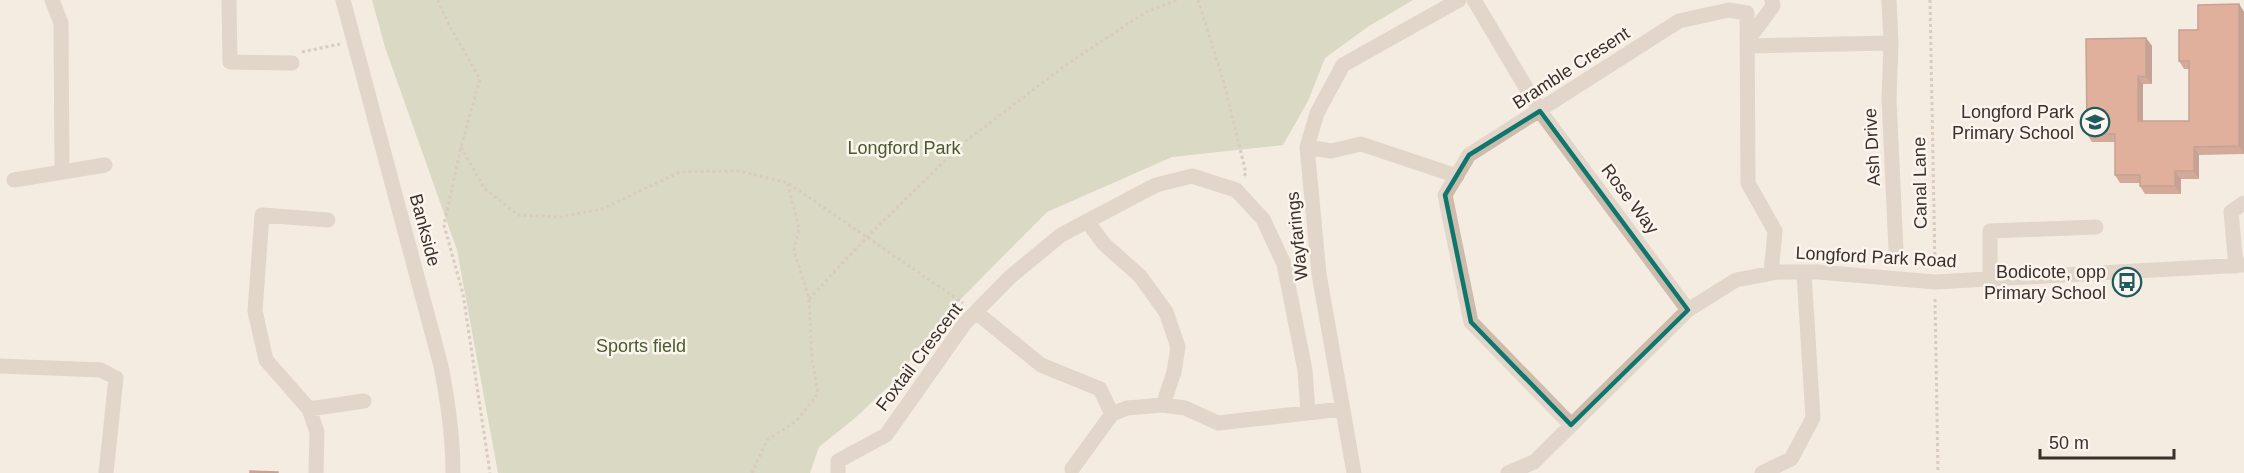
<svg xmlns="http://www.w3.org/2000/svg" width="2244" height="473" viewBox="0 0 2244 473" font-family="Helvetica,sans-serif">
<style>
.green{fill:#b8c4a0}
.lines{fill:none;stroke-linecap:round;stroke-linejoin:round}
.path{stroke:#b9a596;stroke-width:3;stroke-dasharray:3 3;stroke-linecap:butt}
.minor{stroke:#cdbbac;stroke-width:15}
.wall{fill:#ac5a40}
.shaded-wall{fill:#8c4a34}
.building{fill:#c8694b;stroke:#8c4a34;stroke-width:1.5}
.marked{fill:none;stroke:#0f766e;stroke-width:4.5;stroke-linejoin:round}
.labels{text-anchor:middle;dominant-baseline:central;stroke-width:5;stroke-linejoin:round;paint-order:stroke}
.street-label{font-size:18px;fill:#3b302b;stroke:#fbf5ee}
.poi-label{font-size:18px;fill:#3b302b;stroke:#fbf5ee;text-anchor:end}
.park-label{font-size:18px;fill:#4a5a2e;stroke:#fbf5ee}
</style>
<rect width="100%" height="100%" fill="#f4ebe1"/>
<!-- green -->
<path class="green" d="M372 0H1413L1369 26 1325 58 1308 101 1283 145 1172 157 1047 212 950 310 890 385 855 418 819 447 810 473H498L457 250 385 47Z"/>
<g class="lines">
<!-- path -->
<path class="path" d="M438 0 448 23 480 79 461 147 444 225 463 294 490 473
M1198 0 1224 83 1246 173 1243 178
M1930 0 1935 265
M302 52 340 44
M461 147 484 188 518 215 560 217 602 209 680 172 739 171 788 183 963 303
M809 299 866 238 961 145 1067 64 1146 12 1177 0
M1935 299 1938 473
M752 473 767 440 796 421 818 394 812 359 809 299 794 250 799 229 788 184"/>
<!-- minor -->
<path class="minor" d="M52 0 61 23 62 171
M229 0 230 62 292 63
M343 0 441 366C448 402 453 437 453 473
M1474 0 1540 111 1688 310
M1889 0 1891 43
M1747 41 1773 6 1772 0
M1747 46 1891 43 1889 99 1896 250
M1307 147 1317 113 1343 65 1459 0
M14 180 105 165
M1087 221 1104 244 1140 276 1166 312 1178 347 1174 372 1163 405
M2236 266 2231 212 2244 203
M1990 279V231L2096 227
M977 313 1041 365 1100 389 1112 414
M0 366 101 370 116 378 106 473
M309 409 364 401
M1571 425 1471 322 1445 195 1469 155 1679 21 1729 10 1747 13 1748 183 1775 231 1771 273
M1072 469 1112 414 1127 408 1163 405 1185 408 1218 423 1342 409
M316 473 317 432 309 409 266 360 255 311 262 215 328 220
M838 473V461L886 435 965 323 1010 277 1061 235 1156 185 1192 176 1236 190 1263 219 1284 264 1305 370 1308 413
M1354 473 1319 274 1307 147 1331 151 1361 144 1457 176
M1508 473 1534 462 1688 310 1736 280 1778 272H1818L1935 282 2244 265
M1762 473 1791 459 1813 418 1804 273"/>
</g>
<!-- wall -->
<path class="wall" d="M2239 4 2244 12V154L2199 155V179H2181V194H2145L2140 186V183H2120L2115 175V142H2092L2087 134 2146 38 2152 46V84H2143V121H2189V69H2184L2179 61 2198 30Z"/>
<!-- shaded-wall -->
<path class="shaded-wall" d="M2239 4 2244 12V154L2239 146Z
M2146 38 2152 46V84L2146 77Z
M2138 76 2143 84V129L2138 121Z
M2194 147 2199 155V179L2194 171Z
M2175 171 2181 179V194L2175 186Z"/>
<!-- building -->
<path class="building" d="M2239 4V146L2194 147V171H2175V186H2140V175H2115V134H2087L2086 39 2146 38V77L2138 76V121H2189V61H2179V30H2198V5Z
M250 471 278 472V473H250Z"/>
<!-- marked area -->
<path d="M0 0H2244V473H0ZM1540 111 1688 310 1571 425 1471 322 1445 195 1469 155Z" fill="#f4ebe1" fill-opacity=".55" fill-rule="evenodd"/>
<path class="marked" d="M1540 111 1688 310 1571 425 1471 322 1445 195 1469 155Z"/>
<!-- icons -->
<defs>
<g id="school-ring" transform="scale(1.5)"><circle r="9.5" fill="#fbf5ee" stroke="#1f5a5e" stroke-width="1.5"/><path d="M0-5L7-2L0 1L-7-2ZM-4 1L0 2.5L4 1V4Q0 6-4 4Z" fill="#1f5a5e"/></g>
<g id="bus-ring" transform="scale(1.5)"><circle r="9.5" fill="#fbf5ee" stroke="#1f5a5e" stroke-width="1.5"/><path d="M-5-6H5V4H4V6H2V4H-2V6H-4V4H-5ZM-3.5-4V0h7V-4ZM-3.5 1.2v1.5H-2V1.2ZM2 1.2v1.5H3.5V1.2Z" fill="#1f5a5e"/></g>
</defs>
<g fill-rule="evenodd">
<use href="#school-ring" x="2095" y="122"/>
<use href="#bus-ring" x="2127" y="282"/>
</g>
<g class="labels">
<!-- street labels -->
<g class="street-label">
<text transform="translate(1571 68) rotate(-33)">Bramble Cresent</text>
<text transform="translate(1872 147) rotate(-93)">Ash Drive</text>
<text transform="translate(1920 183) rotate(-91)">Canal Lane</text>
<text transform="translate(1630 199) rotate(53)">Rose Way</text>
<text transform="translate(425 230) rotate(75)">Bankside</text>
<text transform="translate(1297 236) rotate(-96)">Wayfarings</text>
<text transform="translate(1876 257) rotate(3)">Longford Park Road</text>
<text transform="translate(919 357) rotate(-53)">Foxtail Crescent</text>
</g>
<!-- poi labels -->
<g class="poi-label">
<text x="2074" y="112">Longford Park<tspan x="2074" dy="21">Primary School</tspan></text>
<text x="2106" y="272">Bodicote, opp<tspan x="2106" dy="21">Primary School</tspan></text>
</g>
<!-- park labels -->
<g class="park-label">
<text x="904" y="148">Longford Park</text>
<text x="641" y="346">Sports field</text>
</g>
</g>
<!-- scale -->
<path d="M2040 449v9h134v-9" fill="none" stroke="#3b302b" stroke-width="3"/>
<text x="2049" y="449" font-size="18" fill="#3b302b" stroke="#fbf5ee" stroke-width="4.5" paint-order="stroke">50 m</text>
</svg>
